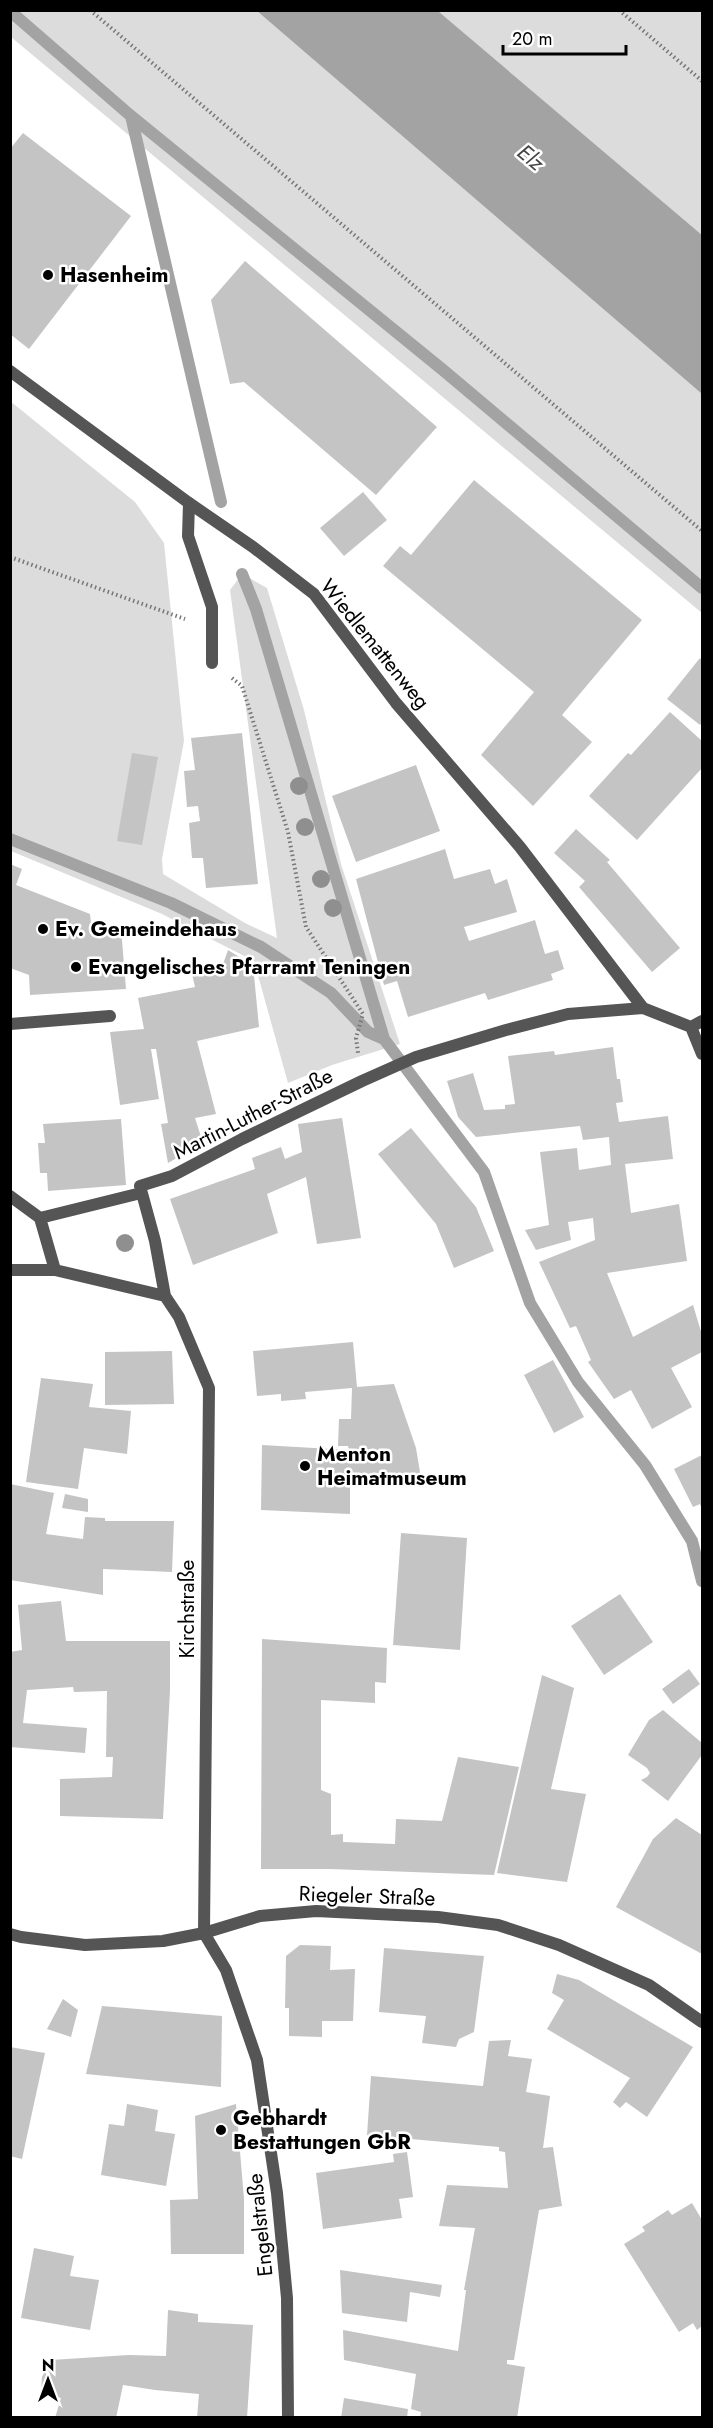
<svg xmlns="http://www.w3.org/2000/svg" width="713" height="2428" viewBox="0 0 713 2428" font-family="Jost,sans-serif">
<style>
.green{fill:#dcdcdc}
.water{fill:#a3a3a3}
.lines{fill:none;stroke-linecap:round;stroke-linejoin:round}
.stream{stroke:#a3a3a3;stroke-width:12}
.building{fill:#c4c4c4}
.path{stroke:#777;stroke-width:4;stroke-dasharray:1.5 3;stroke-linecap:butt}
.lane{stroke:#555;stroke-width:12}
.street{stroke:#555;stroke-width:12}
.tree{fill:#8f8f8f}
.poi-dot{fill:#000;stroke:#fff;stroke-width:2}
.labels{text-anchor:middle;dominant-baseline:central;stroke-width:5;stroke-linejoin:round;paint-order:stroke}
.poi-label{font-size:21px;font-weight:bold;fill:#000;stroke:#fff;text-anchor:start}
.street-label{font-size:21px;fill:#000;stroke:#fff}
.water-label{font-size:22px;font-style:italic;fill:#444;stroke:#fff}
</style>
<rect width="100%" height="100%" fill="#fff"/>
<!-- green -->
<path class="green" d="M10 11H257L702 394V613L11 37Z
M438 11H702V235Z
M10 401 135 502 164 543 184 741 162 859 163 874 245 923 277 938 230 590 242 574 267 588 304 710 341 864 400 1044 332 1065 288 1083 254 961 162 914 11 851Z"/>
<!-- water -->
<path class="water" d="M257 11H438L702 235V394Z"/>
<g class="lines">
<!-- stream -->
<path class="stream" d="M10 11 131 116 443 370 702 588
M131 116 221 502
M242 574 256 609 384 1039 484 1172 530 1303 578 1382 645 1465 692 1541 702 1581
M10 839 171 903 261 947 331 993 368 1032 384 1039"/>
</g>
<!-- building -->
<path class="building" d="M23 133 131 216 29 349 10 334V149Z
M245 261 437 427 376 495 244 382 230 384 211 300Z
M474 480 642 620 562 715 592 742 533 806 481 755 534 692 383 566 400 546 411 555Z
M363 492 387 520 344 556 320 528Z
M700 658 702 661V722L700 725 667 699Z
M670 712 702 741V768L637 840 589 796 628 753 631 755Z
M242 733 258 884 206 888 203 858H192L189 823 200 821 198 806 187 807 184 771 195 770 191 738Z
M132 753 158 757 142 845 117 841Z
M416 765 440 831 356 862 332 796Z
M576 829 610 860 607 862 680 948 652 972 579 887 585 881 554 853Z
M445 849 454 879 490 869 495 884 507 879 517 912 464 927 469 941 535 920 545 954 558 950 564 969 551 974 553 980 488 1000 485 993 408 1017 397 981 384 985 356 879Z
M10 864 22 869 16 885 90 914 92 930 121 928 126 989 30 995 29 975 10 968Z
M228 950 253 965 259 1027 197 1041 216 1114 195 1118 203 1143 168 1163 161 1124 168 1123 156 1049H151L159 1099 120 1105 110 1032 144 1029 138 998 195 987 192 974 222 967Z
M613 1047 617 1079H620L623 1102 616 1103 619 1122 668 1116 673 1159 625 1164 631 1213 679 1204 687 1261 607 1273 633 1337 693 1305 702 1335V1352L671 1368 692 1407 652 1429 631 1390 614 1399 588 1362 591 1360 576 1326 570 1328 539 1262 595 1240 593 1218 568 1222 571 1240 536 1250 525 1230 549 1225 540 1152 577 1148 579 1170 611 1165 609 1137 583 1140 580 1126 476 1137 458 1117 447 1081 473 1073 484 1110 505 1109V1105L515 1104 508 1056 554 1051 555 1055Z
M342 1118 361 1238 317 1244 306 1177 267 1194 278 1233 193 1265 170 1199 255 1169 252 1158 281 1147 285 1159 302 1152 298 1124Z
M121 1119 126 1185 48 1191 47 1173H40L38 1143H45L43 1124Z
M411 1128 476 1207 494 1251 454 1268 436 1224 378 1154Z
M353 1342 357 1387 394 1384 416 1448 422 1484 350 1481V1514L261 1510 262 1445 349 1450 348 1446H338L339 1419H351L352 1388 305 1392 306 1399 281 1401V1394L257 1396 253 1351Z
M172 1351 174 1404 105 1405V1352Z
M553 1360 584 1417 554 1433 524 1375Z
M41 1378 93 1384 89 1407 131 1411 127 1454 84 1448 78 1489 26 1482Z
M702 1455V1509L700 1504 693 1507 674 1469Z
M10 1484 54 1493 46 1534 83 1539 85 1517 105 1518V1521H174L172 1572 103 1569V1595L10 1580Z
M65 1494 88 1499V1512L62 1508Z
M401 1533 467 1538 460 1650 393 1645Z
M620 1594 653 1642 604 1675 571 1626Z
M61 1601 66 1641H170V1691L163 1819 60 1816V1779L112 1777 113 1757H106L107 1691 74 1692 73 1687 27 1690 23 1723 87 1728 85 1753 10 1747V1652L22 1650 18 1605Z
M262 1639 387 1648 386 1683 375 1682V1703L321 1700V1790L331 1794V1835L343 1834V1842L395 1844 396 1819 442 1821 458 1757 519 1767 494 1875 330 1869H261Z
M689 1669 700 1684 673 1704 662 1689Z
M542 1675 574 1688 551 1789 586 1794 567 1882 497 1873Z
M663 1710 702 1743V1755L668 1801 641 1780 647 1777 650 1773 647 1768 628 1755 649 1720Z
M676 1818 702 1835V1954L616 1907 653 1839Z
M300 1945 331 1946 330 1970 355 1969 353 2021H322V2037L289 2036V2008H285L286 1956Z
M384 1948 484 1956 474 2032 459 2039 456 2047 422 2043 426 2016 379 2012Z
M557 1974 579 1980 693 2047 647 2117 626 2102 620 2108 613 2102 630 2078 547 2029 564 2000 552 1993Z
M63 1999 78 2010 71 2037 47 2029Z
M102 2006 222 2016 221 2087 86 2074Z
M511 2040 508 2056 532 2059 526 2092 550 2096 543 2148 553 2147 562 2206 539 2210 514 2360H507V2364L525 2367 517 2418H420L421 2412 411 2409 416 2374 344 2360 343 2330 458 2351 466 2290H464L475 2228 439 2226 447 2185 508 2188 505 2152 499 2151V2147L367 2135 371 2076 483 2086 489 2041Z
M10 2047 45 2053 22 2159 10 2156Z
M127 2104 158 2110 155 2131 175 2134 166 2186 101 2175 109 2124 124 2126Z
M236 2104 244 2199V2254H171L170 2200 198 2199 195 2116Z
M407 2152 413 2197 399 2199 402 2218 323 2229 316 2173 394 2162 393 2154Z
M692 2203 702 2220V2326L697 2330 693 2323 679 2332 624 2244 645 2231 642 2227 668 2210 672 2215Z
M34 2248 74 2256 70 2276 99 2280 90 2330 21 2318Z
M340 2270 442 2285 440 2297 410 2292 407 2322 342 2313Z
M168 2310 198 2314V2322L253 2325 247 2418H197L199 2394 155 2390 123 2385 116 2418H55L61 2398 41 2393 42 2377 51 2360 129 2355 166 2356Z
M344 2398 408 2409 407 2418H341Z"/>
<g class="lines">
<!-- path -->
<path class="path" d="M90 10 702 531
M619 10 702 81
M10 557 185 619
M232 678 242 686 288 832 306 927 363 1014 356 1038 358 1053"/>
<!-- lane -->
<path class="lane" d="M189 503 188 536 212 607V663
M10 1024 110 1016"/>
<!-- street -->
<path class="street" d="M10 371 189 503 253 547 314 594 396 703 520 847 643 1008
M691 1027 702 1054
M10 1196 40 1218 55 1270
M40 1218 141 1193
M10 1270H55L165 1296 155 1241 140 1186 172 1176 242 1139 362 1081 416 1057 506 1030 568 1014 643 1008 691 1027 702 1021
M165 1296 179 1317 209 1388 204 1933
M204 1933 226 1970 257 2060 277 2193 287 2298 288 2418
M10 1934 21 1937 85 1945 163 1941 204 1933 260 1916 316 1911 438 1917 498 1925 559 1945 649 1985 702 2022"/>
</g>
<!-- trees -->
<g class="tree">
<circle cx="299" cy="786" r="9"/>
<circle cx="305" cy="827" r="9"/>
<circle cx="321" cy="879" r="9"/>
<circle cx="333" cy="908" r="9"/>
<circle cx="125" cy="1243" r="9"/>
</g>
<!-- markers -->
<g class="poi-dot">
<circle cx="48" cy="275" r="6"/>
<circle cx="43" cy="929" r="6"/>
<circle cx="76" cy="967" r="6"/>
<circle cx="305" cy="1466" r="6"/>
<circle cx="221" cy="2130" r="6"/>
</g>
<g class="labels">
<!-- poi labels -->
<g class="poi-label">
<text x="60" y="275">Hasenheim</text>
<text x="55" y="929">Ev. Gemeindehaus</text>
<text x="88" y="967">Evangelisches Pfarramt Teningen</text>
<text x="317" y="1454">Menton<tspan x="317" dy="24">Heimatmuseum</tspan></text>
<text x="233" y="2118">Gebhardt<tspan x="233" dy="24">Bestattungen GbR</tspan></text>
</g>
<!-- street labels -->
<g class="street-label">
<text transform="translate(375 644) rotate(51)">Wiedlemattenweg</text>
<text transform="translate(253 1114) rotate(-27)">Martin-Luther-Straße</text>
<text transform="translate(187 1609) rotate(-90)">Kirchstraße</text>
<text transform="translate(367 1896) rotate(2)">Riegeler Straße</text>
<text transform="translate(260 2225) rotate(-96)">Engelstraße</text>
</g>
<!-- water labels -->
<g class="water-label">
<text transform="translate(531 157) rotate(40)">Elz</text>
</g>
</g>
<!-- border -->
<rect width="713" height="2428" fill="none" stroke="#000000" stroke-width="24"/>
<!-- north arrow -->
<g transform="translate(48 2380)" stroke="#ffffff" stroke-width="4.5" paint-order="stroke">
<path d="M0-4.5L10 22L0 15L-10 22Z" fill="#000000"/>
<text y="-9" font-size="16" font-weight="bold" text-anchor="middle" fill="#000000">N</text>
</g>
<!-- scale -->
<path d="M503 45v9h123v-9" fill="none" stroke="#000000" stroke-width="3"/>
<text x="512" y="45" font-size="18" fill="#000000" stroke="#ffffff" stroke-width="4.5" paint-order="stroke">20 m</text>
</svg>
